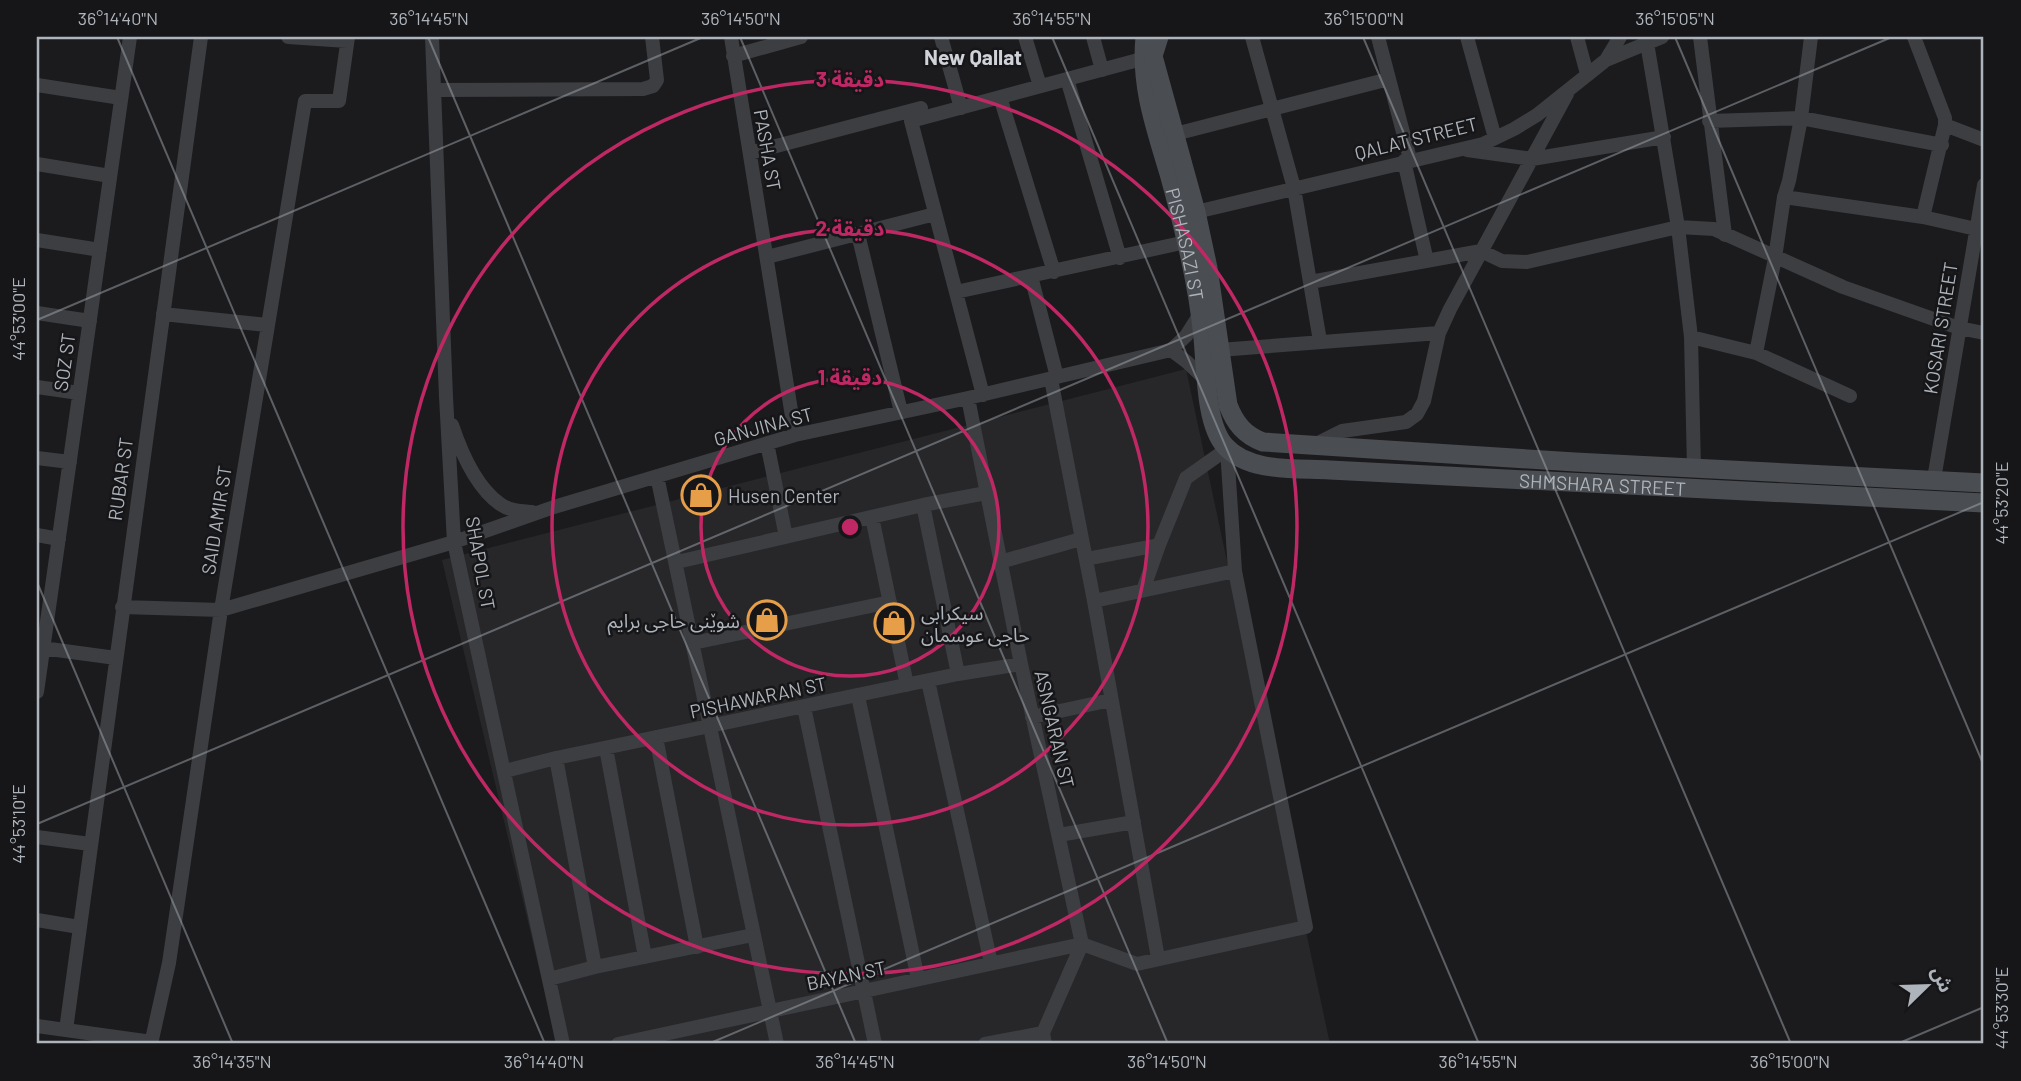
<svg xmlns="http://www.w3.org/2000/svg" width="2021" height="1081" viewBox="0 0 2021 1081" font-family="Barlow,'Noto Sans Arabic',sans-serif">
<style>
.built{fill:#27272a}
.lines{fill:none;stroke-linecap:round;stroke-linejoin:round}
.minor{stroke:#3c3e42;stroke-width:14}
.secondary{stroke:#4a4d52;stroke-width:19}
.ticks{fill:none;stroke:#aeb4bb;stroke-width:2;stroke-opacity:0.45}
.ring{fill:none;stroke:#c02865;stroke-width:3.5}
.labels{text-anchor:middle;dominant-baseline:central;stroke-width:5;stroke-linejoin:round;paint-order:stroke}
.street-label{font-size:19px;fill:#aeb4bb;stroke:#161618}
.poi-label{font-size:19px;fill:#aeb4bb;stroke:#161618;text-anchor:start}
.neighbourhood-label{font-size:21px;font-weight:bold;fill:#cfd2d8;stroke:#161618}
.centre{fill:#c02865;stroke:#161618;stroke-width:3.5}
.ring-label{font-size:21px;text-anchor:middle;font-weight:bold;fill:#c02865;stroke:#161618;stroke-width:5;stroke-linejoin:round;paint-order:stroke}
.neatline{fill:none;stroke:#aeb4bb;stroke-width:2.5}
.ticks-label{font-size:18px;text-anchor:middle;fill:#aeb4bb}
</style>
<rect width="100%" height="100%" fill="#1b1b1d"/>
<!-- built -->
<path class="built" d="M1186 369 1330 1044H557L442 560Z"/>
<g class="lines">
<!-- minor -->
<path class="minor" d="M288 37 347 41
M432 37 446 397 454 542 563 1044
M731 37 795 435
M941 37 961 108
M1025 37 1040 86
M1093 37 1102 70
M1252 37 1294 188 1320 341
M1378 37 1410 159
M1467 37 1495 138
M1577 37 1587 74
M1700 37 1725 235
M1914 37 1945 118V125L1923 217
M1647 43 1678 227 1691 337 1694 468
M733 56 801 37
M1606 60 1620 37
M1067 79 1120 258
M37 85 121 98
M435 90 643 89 653 86 657 80 652 37
M1000 97 1054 272
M1709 121 1801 118 1942 145
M1945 125 1984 140
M1175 134 1389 79
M1467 150 1532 159 1664 137
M750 153 921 108
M1404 161 1427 261
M37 164 110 176
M1784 197 1923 217 1976 229
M1196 212 1483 144 1514 129 1537 115 1606 60 1662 37
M858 234 901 412
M37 240 100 250
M767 257 935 214
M1031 276 1057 377
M1310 282 1481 251 1502 261 1527 262 1678 227 1714 229 1843 287 1959 328 1984 333
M956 292 1186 242
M37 313 90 321
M163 314 267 325
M1691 337 1756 353 1850 396
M1171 350 1187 362 1207 381
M1219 350 1439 333
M1756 353 1775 258 1784 197 1789 181 1801 118 1811 37
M1051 379 1094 601 1158 958
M37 387 79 393
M983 395 911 121 1153 56
M968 398 1021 664 1082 944
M452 425C461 452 476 487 500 504 510 511 521 511 532 512
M767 443 786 537
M1314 445 1342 431 1406 422 1417 414 1424 401 1439 333 1450 309 1567 94
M37 458 70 462
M657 476 777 1044
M1934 479 1984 185
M923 505 958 674
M872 517 907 685
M37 535 59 539
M1086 559 1159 545
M677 562 923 505 986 493
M1000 562 1081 539
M1143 590 1159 545 1186 478 1227 449
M1094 601 1235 571
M122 607 221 610 454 542 554 507 795 435 968 398 1171 350 1186 336 1200 314
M693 643 890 602
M42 648 116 658
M928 681 991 963
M37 692 130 37
M858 696 918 979
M804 707 875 1044
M1032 717 1111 700
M656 737 697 947
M606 748 645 957
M556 758 595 967
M505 771 556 758 958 674 1021 664
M1059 835 1134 822
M37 837 90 844
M37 920 79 927
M1082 944 1137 964 1306 927 1235 571 1227 449
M549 979 595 967 753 935
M37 1026 152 1042
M66 1030 201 37
M151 1044 169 963 221 610 305 101H339L348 37
M618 1044 1082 944
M985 1044 1043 1033
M1045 1044 1043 1033 1082 944"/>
<!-- secondary -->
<g class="secondary">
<path id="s1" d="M1145 37C1140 87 1156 129 1170 177 1184 229 1198 284 1203 338 1206 367 1205 424 1225 446 1249 473 1297 468 1330 470L1984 503"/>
<path d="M1159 37 1153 56 1196 212 1208 268 1228 405C1235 423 1244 435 1263 442L1575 462 1984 483"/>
</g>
</g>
<!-- ticks -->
<path class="ticks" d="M117 37 545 1044M428 37 856 1044M740 37 1168 1044M1052 37 1479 1044M1363 37 1791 1044M1675 37 1984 766M37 320 703 37M37 582 233 1044M37 824 1892 37M708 1044 1984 502M1897 1044 1984 1007"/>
<!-- distance rings -->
<g class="ring">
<circle cx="850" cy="527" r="149"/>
<circle cx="850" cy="527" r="298"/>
<circle cx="850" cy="527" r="447"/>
</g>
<!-- icons -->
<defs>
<g id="shop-ring" transform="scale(2.0125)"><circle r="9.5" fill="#161618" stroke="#e69e49" stroke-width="1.5"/><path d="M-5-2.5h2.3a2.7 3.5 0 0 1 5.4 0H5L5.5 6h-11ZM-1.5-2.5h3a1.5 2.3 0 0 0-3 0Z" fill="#e69e49"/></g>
</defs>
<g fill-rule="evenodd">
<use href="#shop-ring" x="701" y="495"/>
<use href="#shop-ring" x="767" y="620"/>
<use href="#shop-ring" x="894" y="623"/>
</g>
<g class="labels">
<!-- street labels -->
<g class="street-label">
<text transform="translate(1416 138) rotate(-14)">QALAT STREET</text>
<text transform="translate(768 150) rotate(80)">PASHA ST</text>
<text stroke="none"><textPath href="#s1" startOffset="212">PISHASAZI ST</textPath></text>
<text transform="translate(1940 328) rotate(-81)">KOSARI STREET</text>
<text transform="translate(64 362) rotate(-82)">SOZ ST</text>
<text transform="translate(763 426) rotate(-15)">GANJINA ST</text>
<text transform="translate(120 479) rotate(-82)">RUBAR ST</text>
<text stroke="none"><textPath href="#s1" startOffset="803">SHMSHARA STREET</textPath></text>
<text transform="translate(216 520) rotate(-81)">SAID AMIR ST</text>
<text transform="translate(481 563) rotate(80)">SHAPOL ST</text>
<text transform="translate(758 697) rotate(-12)">PISHAWARAN ST</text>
<text transform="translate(1055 729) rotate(77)">ASNGARAN ST</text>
<text transform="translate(846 975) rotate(-12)">BAYAN ST</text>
</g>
<!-- poi labels -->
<g class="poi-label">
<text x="728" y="495">Husen Center</text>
<text x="921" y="612">سیکرابی<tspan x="921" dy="22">حاجی عوسمان</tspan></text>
<text x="740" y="620" text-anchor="end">شوێنی حاجی برایم</text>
</g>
<!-- neighbourhood labels -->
<g class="neighbourhood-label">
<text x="973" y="56">New Qallat</text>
</g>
</g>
<circle cx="850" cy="527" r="10" class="centre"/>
<g class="ring-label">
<text x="850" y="87">3 دقيقة</text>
<text x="850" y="236">2 دقيقة</text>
<text x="850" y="385">1 دقيقة</text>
</g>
<!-- border -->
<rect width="2021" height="1081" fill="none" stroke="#161618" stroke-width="77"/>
<!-- north arrow -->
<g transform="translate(1927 986) rotate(67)" stroke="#161618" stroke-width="5" paint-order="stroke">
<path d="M0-5L12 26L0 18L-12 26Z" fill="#aeb4bb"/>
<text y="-10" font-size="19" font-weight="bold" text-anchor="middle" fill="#aeb4bb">ش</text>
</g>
<rect x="38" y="38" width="1944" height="1004" class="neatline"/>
<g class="ticks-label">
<text x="118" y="25">36°14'40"N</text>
<text x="429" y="25">36°14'45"N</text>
<text x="741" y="25">36°14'50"N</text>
<text x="1052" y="25">36°14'55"N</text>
<text x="1364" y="25">36°15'00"N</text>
<text x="1675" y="25">36°15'05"N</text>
<text transform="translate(19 319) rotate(-90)" y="6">44°53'00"E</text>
<text transform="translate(2002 503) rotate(-90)" y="6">44°53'20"E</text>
<text transform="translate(19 824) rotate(-90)" y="6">44°53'10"E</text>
<text transform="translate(2002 1008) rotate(-90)" y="6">44°53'30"E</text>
<text x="232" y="1068">36°14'35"N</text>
<text x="544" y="1068">36°14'40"N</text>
<text x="855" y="1068">36°14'45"N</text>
<text x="1167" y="1068">36°14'50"N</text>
<text x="1478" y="1068">36°14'55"N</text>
<text x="1790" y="1068">36°15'00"N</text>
</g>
</svg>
